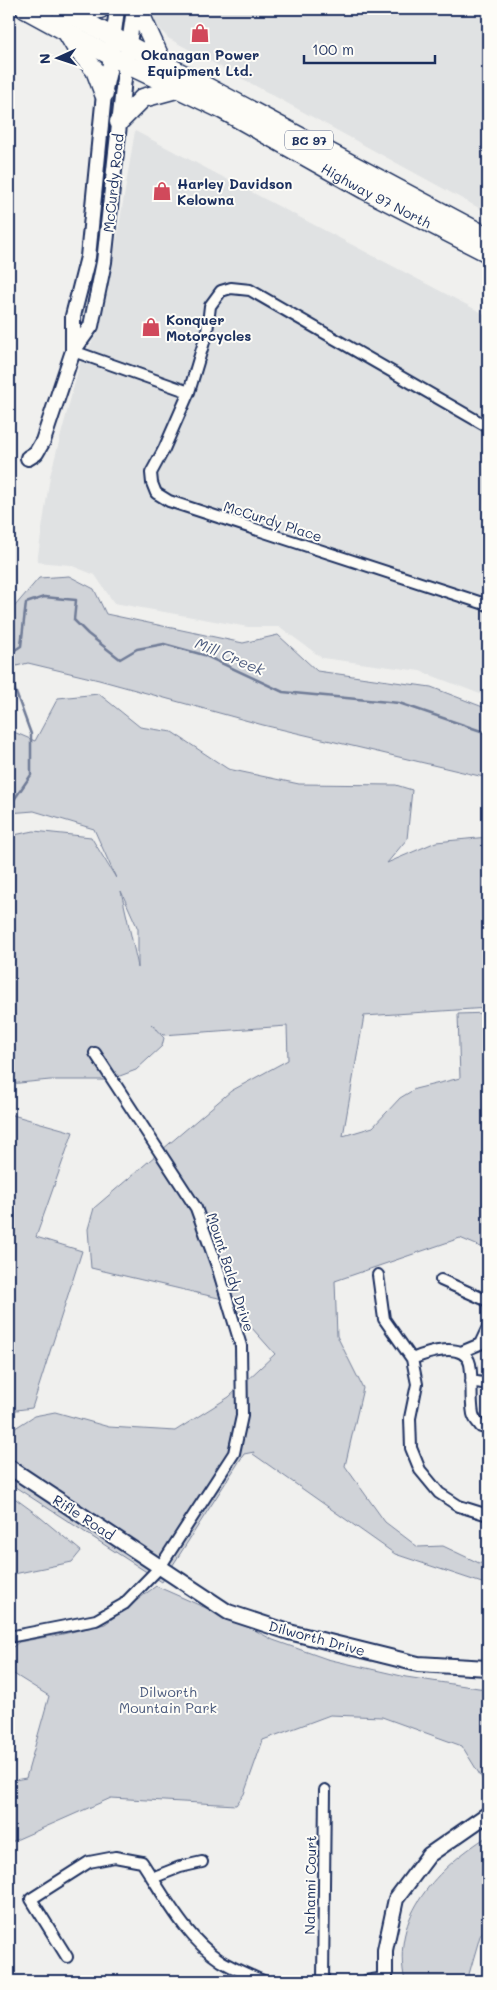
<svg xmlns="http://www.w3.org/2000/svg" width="497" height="1990" viewBox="0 0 497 1990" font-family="Mali,sans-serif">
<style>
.built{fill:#e0e2e3}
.green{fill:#d0d3d8;stroke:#76819b;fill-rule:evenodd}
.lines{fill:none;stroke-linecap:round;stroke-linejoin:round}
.stream{stroke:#6f7b97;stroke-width:2.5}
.street-casing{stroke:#1b2f5e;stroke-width:14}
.secondary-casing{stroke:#1b2f5e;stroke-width:18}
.highway-casing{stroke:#1b2f5e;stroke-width:21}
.street{stroke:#fdfcf7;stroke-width:10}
.secondary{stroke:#fdfcf7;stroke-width:14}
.highway{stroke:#fdfcf7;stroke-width:18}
.labels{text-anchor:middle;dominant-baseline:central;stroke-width:4;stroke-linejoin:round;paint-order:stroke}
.shield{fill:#fdfcf7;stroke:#5f6c8c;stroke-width:1}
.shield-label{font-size:12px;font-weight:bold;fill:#1b2f5e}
.poi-label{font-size:14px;font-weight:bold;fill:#1b2f5e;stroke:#fdfcf7;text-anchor:start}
.street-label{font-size:14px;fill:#1b2f5e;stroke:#fdfcf7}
.park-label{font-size:14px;fill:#48587c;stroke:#fdfcf7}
.water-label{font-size:15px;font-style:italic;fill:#4c5b7f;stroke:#fdfcf7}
</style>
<rect width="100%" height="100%" fill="#f0f0ee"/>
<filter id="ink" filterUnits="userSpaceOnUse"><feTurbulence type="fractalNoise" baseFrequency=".02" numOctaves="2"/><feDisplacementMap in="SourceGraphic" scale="10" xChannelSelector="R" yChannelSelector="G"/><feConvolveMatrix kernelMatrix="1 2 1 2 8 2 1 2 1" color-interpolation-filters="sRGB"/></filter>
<g filter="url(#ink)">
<!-- built -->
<path class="built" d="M148 9H488V213L168 38 154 22Z
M135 131 488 316V697L420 671 322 658 280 627H248L114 603 95 575 70 565 37 562 50 476 80 363 99 330 117 238Z"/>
<!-- green -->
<path class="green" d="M69 576 94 589 106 614 243 643 278 635 317 671 431 687 488 709V778L263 725 99 680 28 663 9 668V613L39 578Z
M99 694 140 727 172 732 228 769 299 784 396 785 412 790 407 839 387 863 436 842 488 837V1008L364 1016 343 1136 373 1127 400 1098 415 1089 460 1078 458 1014 488 1013V1250L460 1238 335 1281 337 1336 363 1388 345 1466 385 1522 418 1547 443 1546 479 1563 488 1564V1585L395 1554 253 1454 254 1452 244 1454 162 1582 9 1483V1432L34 1416 55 1412 109 1427 175 1431 229 1397 275 1354 227 1300 91 1268 88 1229 94 1208 231 1091 288 1060 287 1026 163 1035 151 1024 164 1038 162 1046 136 1070 109 1080H50L9 1084V836L34 831 91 837 116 878 94 829 34 811 9 813V730L35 741 58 698ZM121 891 138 929V968L137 962Z
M9 1114 73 1132 36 1237 82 1251 32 1408 9 1411Z
M9 1494 35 1513 81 1551 72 1562 9 1575Z
M156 1586 249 1627 273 1640 327 1659 406 1677 485 1689 486 1686H488V1788L462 1746 382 1717 330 1715 263 1740 244 1794 236 1805 111 1798 9 1843V1781L26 1778 49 1696 9 1671V1650L19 1642 63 1634 105 1624Z
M488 1836V1923L480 1936 467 1981H405C390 1915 438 1868 488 1836Z"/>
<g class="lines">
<!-- stream -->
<path class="stream" d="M9 649 12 652 21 646 26 603 44 597 76 600 74 620 88 634 120 659 137 649 164 644 204 655 283 692 399 703 484 732 488 735
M9 807 31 775V734L15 690 12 652"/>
<!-- street casing -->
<g class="street-casing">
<path id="street" d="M73 351 189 392
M488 427 250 290 231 288 221 291 210 306 207 332 189 392 164 449 151 473 152 483 156 493 169 501 488 605
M378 1275 384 1319 412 1359 417 1384 410 1418 411 1448 420 1470 439 1493 459 1506 488 1515
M441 1280 488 1301
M461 1352 480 1344 488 1327
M412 1359C426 1353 464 1340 470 1364 473 1380 470 1398 473 1414 474 1419 478 1423 481 1427L488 1428
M471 1381 488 1384
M9 1637 96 1620 124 1604 160 1567 234 1453 242 1416 241 1346 217 1266 196 1208 95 1053
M152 1878 180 1867 202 1862
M67 1957 31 1899 89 1862 115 1857 142 1862C165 1897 186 1938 221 1961 234 1969 249 1975 263 1981
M323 1981 325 1790
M366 1981 385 1978"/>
</g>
<!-- secondary casing -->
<g class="secondary-casing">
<path id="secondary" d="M73 351V316L88 257 104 94 109 71 117 9
M28 458 36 453 43 441 73 351 91 326 104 262 124 79 134 9
M9 1467 228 1612 289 1632 418 1664 488 1668
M385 1981V1950L396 1899 429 1855 488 1814"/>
</g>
<!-- highway casing -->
<g class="highway-casing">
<g id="highway">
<path id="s1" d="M25 9 126 64 223 110 365 190 488 253"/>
<path d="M61 9 488 237"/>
<path d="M138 9 163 64"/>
<path d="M68 13 100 9"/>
<path d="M66 31 76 48 95 70 104 94"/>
<path d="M119 122 143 98 180 88"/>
</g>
</g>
<!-- street -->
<use href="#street" class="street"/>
<!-- secondary -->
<use href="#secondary" class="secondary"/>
<!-- highway -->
<use href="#highway" class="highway"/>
</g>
</g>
<!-- icons -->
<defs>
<g id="shop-bare" transform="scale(1.5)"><path d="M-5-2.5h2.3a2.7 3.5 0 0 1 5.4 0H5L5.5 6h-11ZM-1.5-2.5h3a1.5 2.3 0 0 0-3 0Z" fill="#d1495b" stroke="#fdfcf7" stroke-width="2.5" paint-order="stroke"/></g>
</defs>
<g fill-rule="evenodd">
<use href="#shop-bare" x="200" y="33"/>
<use href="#shop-bare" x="162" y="191"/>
<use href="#shop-bare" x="151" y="327"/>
</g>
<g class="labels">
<!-- shield labels -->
<rect class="shield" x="285" y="130.5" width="48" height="19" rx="4"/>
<g class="shield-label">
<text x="309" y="140">BC 97</text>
</g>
<!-- poi labels -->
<g class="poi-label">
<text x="200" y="54" text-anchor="middle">Okanagan Power<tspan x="200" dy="16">Equipment Ltd.</tspan></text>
<text x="177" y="183">Harley Davidson<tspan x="177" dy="16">Kelowna</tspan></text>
<text x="166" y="319">Konquer<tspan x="166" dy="16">Motorcycles</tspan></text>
</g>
<!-- street labels -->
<g class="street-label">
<text transform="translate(113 183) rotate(-84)">McCurdy Road</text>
<text stroke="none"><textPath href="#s1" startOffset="398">Highway 97 North</textPath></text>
<text transform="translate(273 521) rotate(18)">McCurdy Place</text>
<text transform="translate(231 1272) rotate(72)">Mount Baldy Drive</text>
<text transform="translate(84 1517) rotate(33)">Rifle Road</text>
<text transform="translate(317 1638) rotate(15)">Dilworth Drive</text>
<text transform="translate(310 1885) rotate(-89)">Nahanni Court</text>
</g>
<!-- park labels -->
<g class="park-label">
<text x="168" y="1691">Dilworth<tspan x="168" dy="16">Mountain Park</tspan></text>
</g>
<!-- water labels -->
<g class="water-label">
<text transform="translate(230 656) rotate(23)">Mill Creek</text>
</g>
</g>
<!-- margin -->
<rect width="497" height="1990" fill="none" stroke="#fdfcf7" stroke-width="30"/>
<rect x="15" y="15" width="467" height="1960" fill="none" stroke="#1b2f5e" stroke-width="2" filter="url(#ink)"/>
<!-- north arrow -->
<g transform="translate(58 58) rotate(267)" stroke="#fdfcf7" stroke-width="4" paint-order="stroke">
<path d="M0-4L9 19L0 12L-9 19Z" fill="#1b2f5e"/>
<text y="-8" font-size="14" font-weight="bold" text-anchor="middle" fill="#1b2f5e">N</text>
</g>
<!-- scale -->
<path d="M304 55v8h131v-8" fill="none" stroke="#1b2f5e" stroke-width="2.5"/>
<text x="312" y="55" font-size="15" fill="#1b2f5e" stroke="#fdfcf7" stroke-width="4" paint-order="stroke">100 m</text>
</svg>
